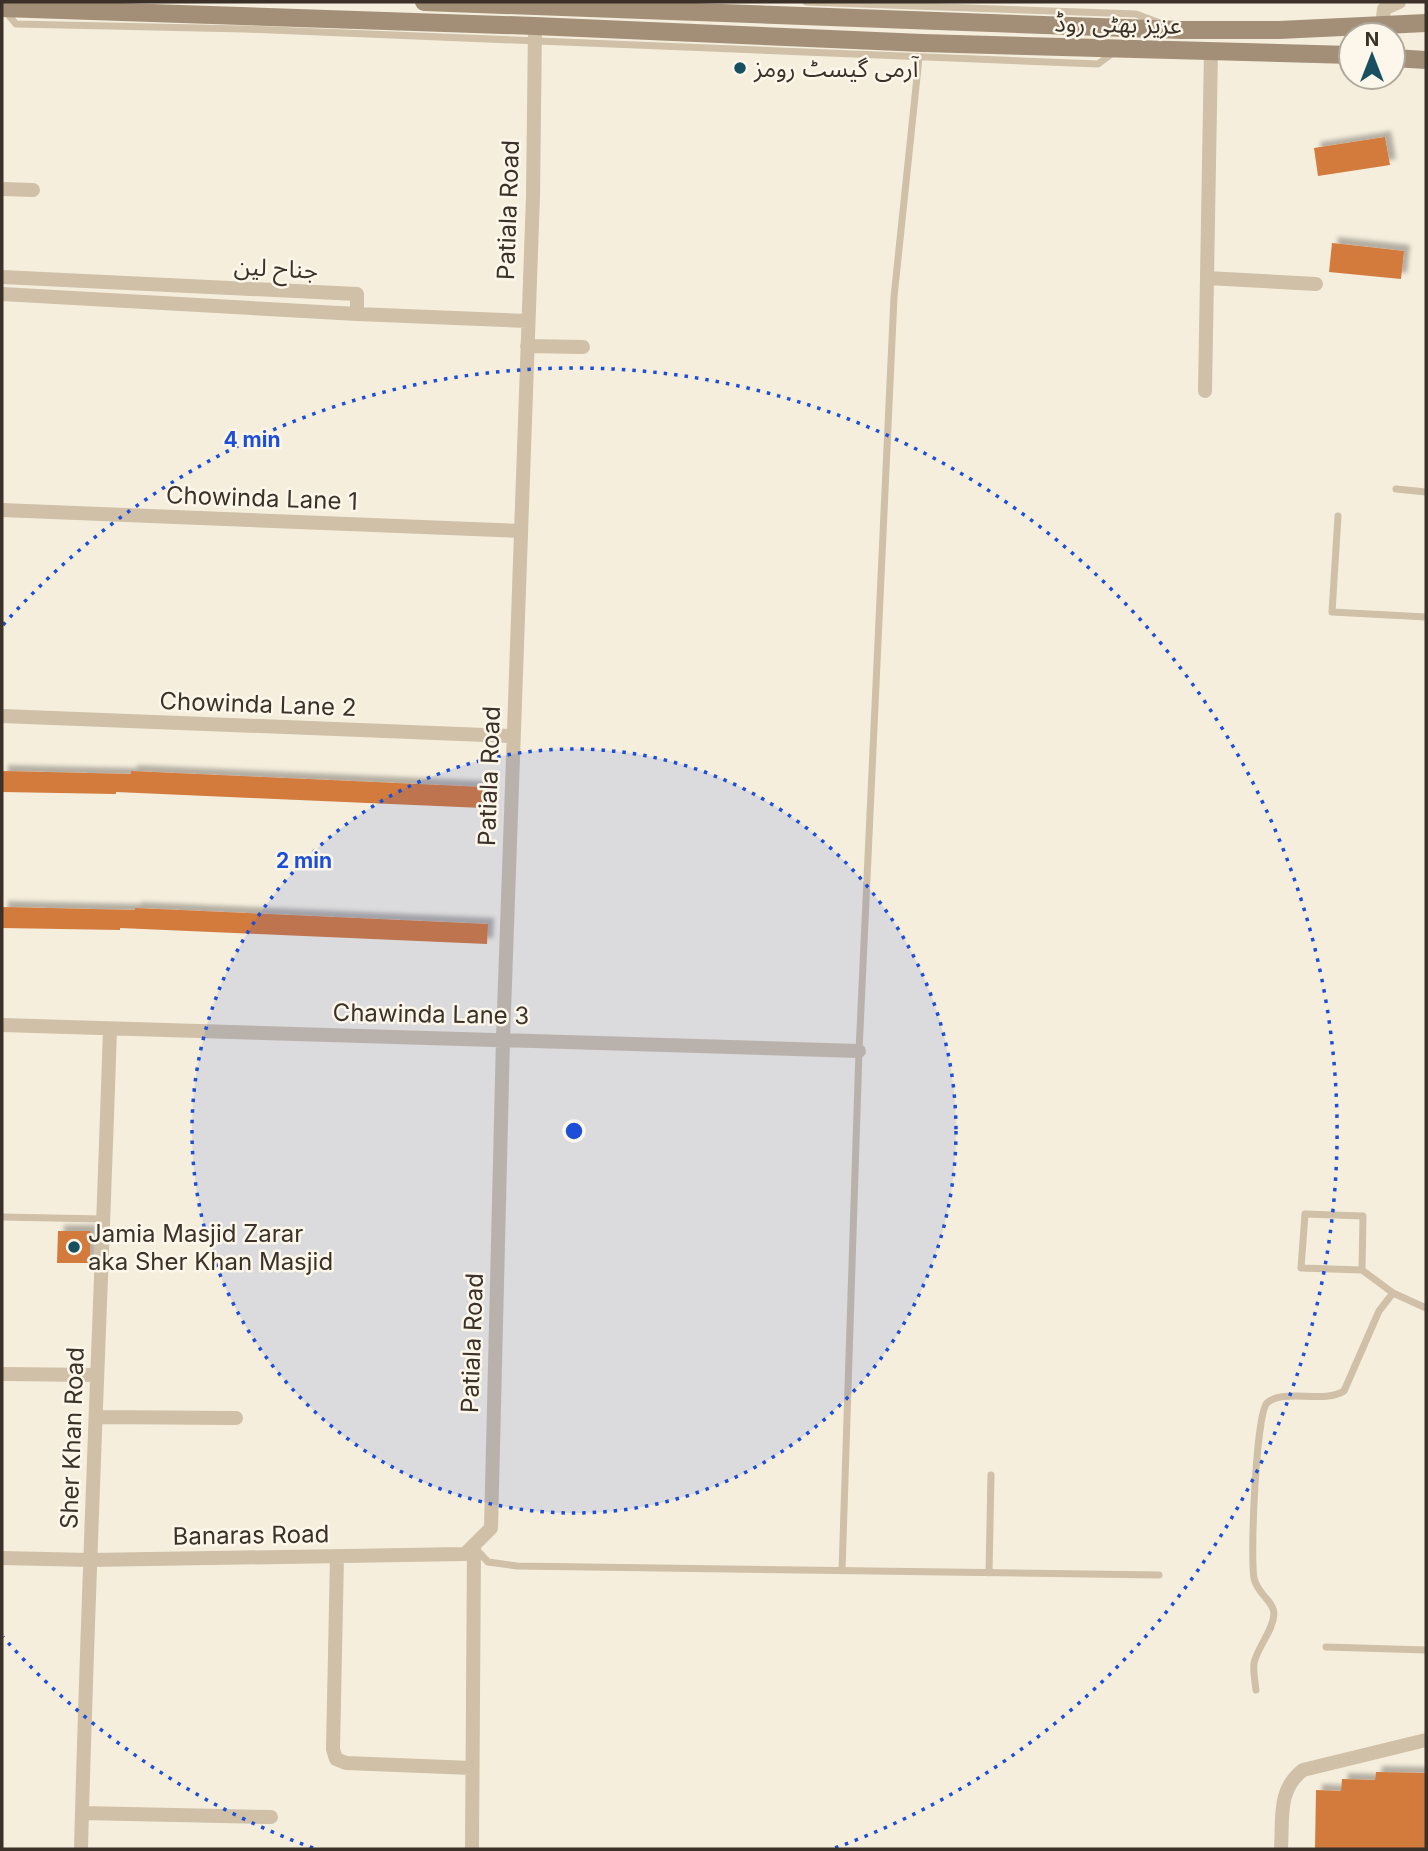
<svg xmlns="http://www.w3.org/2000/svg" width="1428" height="1851" viewBox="0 0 1428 1851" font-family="Inter,'Noto Sans Arabic',sans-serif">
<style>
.building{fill:#d37a3d;filter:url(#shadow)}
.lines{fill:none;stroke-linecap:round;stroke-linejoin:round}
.service{stroke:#cfc0a7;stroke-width:7}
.minor{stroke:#cfc0a7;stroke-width:14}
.secondary{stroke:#a38f78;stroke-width:18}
.ring{fill:none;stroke:#1d4ed8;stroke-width:3.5;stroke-dasharray:3.5 7}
.poi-dot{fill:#185061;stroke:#fcf7ea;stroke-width:2.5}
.labels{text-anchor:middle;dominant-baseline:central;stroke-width:5;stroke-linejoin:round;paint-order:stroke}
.street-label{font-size:24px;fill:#3b3128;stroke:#fcf7ea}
.poi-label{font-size:24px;fill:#3b3128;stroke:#fcf7ea;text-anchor:start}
.centre{fill:#1d4ed8;stroke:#fcf7ea;stroke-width:3.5}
.ring-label{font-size:21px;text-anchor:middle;font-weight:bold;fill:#1d4ed8;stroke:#fcf7ea;stroke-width:5;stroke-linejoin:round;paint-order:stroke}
</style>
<defs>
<filter id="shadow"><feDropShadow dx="6" dy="-6" stdDeviation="2" flood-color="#0004"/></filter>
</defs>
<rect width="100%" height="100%" fill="#f5eedd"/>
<!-- building -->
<path class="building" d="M1385 137 1390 165 1318 176 1314 148Z
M1332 243 1404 251 1401 279 1329 272Z
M2 771 131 774V771L484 787 483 808 116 792V794L2 792Z
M2 907 135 910V908L488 924 487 944 120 928V930L2 928Z
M58 1231H90V1263H57Z
M1376 1772 1426 1773V1848L1315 1849 1316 1790 1341 1791 1342 1779 1375 1780Z"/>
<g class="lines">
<!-- service -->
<path class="service" d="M806 2 1136 14 1160 23
M5 11 16 24 245 29 1098 64 1113 53
M1396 489 1426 492
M1338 516 1332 612 1426 617
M2 1217 103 1219
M1362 1270 1301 1268 1305 1214 1363 1216 1362 1270 1393 1293
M474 1547 488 1562 517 1566 1159 1575
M842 1571 859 1051 894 297 919 58
M989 1573 991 1475
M1326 1647 1426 1650
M1256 1690C1255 1682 1253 1671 1254 1663 1258 1646 1273 1631 1274 1614 1274 1601 1257 1594 1254 1578 1250 1557 1256 1414 1267 1403 1283 1388 1324 1404 1344 1391L1379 1311 1393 1293 1426 1308"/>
<!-- minor -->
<path class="minor" d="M1382 27 1384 9 1399 2
M2 189 33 190
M2 277 357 294V314L528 321
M1207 278 1316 284
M2 294 357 314
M527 346 583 347
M1205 391 1211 50
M2 510 520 531
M2 716 513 736
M2 1025 859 1051
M2 1374 97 1375
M97 1417 236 1418
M337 1557 333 1749 336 1759 346 1763 472 1768
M2 1558 90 1560 465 1554 491 1528 503 1039 533 196 535 26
M82 1813 271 1817
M81 1849C88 1576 101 1303 110 1029
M472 1849 474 1546
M1281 1849C1283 1819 1277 1790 1303 1770L1426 1740"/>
<!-- secondary -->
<path class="secondary" d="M424 2 1181 30H1279L1426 23
M2 8 535 26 922 43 1351 55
M1393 58 1426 60"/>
</g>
<!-- distance rings -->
<circle cx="574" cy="1131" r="382" fill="#1d4ed8" fill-opacity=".12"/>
<g class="ring">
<circle cx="574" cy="1131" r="382"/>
<path d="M313 1848A763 763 0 0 1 3 1637M3 625A763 763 0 1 1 835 1848"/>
</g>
<!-- markers -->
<g class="poi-dot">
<circle cx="740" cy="68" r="7"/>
<circle cx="74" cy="1247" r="7"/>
</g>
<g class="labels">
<!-- street labels -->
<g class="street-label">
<text transform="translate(1118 24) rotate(1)">عزیز بھٹی روڈ</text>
<text transform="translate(508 210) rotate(-88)">Patiala Road</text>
<text transform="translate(276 268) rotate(3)">جناح لین</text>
<text transform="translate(262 498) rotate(2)">Chowinda Lane 1</text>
<text transform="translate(258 704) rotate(2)">Chowinda Lane 2</text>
<text transform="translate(489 776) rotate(-88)">Patiala Road</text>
<text transform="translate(431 1014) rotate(1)">Chawinda Lane 3</text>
<text transform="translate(472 1343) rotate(-88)">Patiala Road</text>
<text transform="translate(72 1438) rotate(-88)">Sher Khan Road</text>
<text transform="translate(251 1535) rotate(-1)">Banaras Road</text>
</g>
<!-- poi labels -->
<g class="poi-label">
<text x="754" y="68">آرمی گیسٹ رومز</text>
<text x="88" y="1233">Jamia Masjid Zarar<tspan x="88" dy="28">aka Sher Khan Masjid</tspan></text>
</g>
</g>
<circle cx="574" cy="1131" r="10" class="centre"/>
<g class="ring-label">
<text x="252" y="447">4 min</text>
<text x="304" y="868">2 min</text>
</g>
<!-- border -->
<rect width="1428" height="1851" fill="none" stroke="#3b3128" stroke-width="7"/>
<!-- north arrow -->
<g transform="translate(1372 56)"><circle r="33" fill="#fcf7ea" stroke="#afa89c" stroke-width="2"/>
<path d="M0-5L12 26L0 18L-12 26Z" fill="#185061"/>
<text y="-10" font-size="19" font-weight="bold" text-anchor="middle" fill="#3b3128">N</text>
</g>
</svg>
